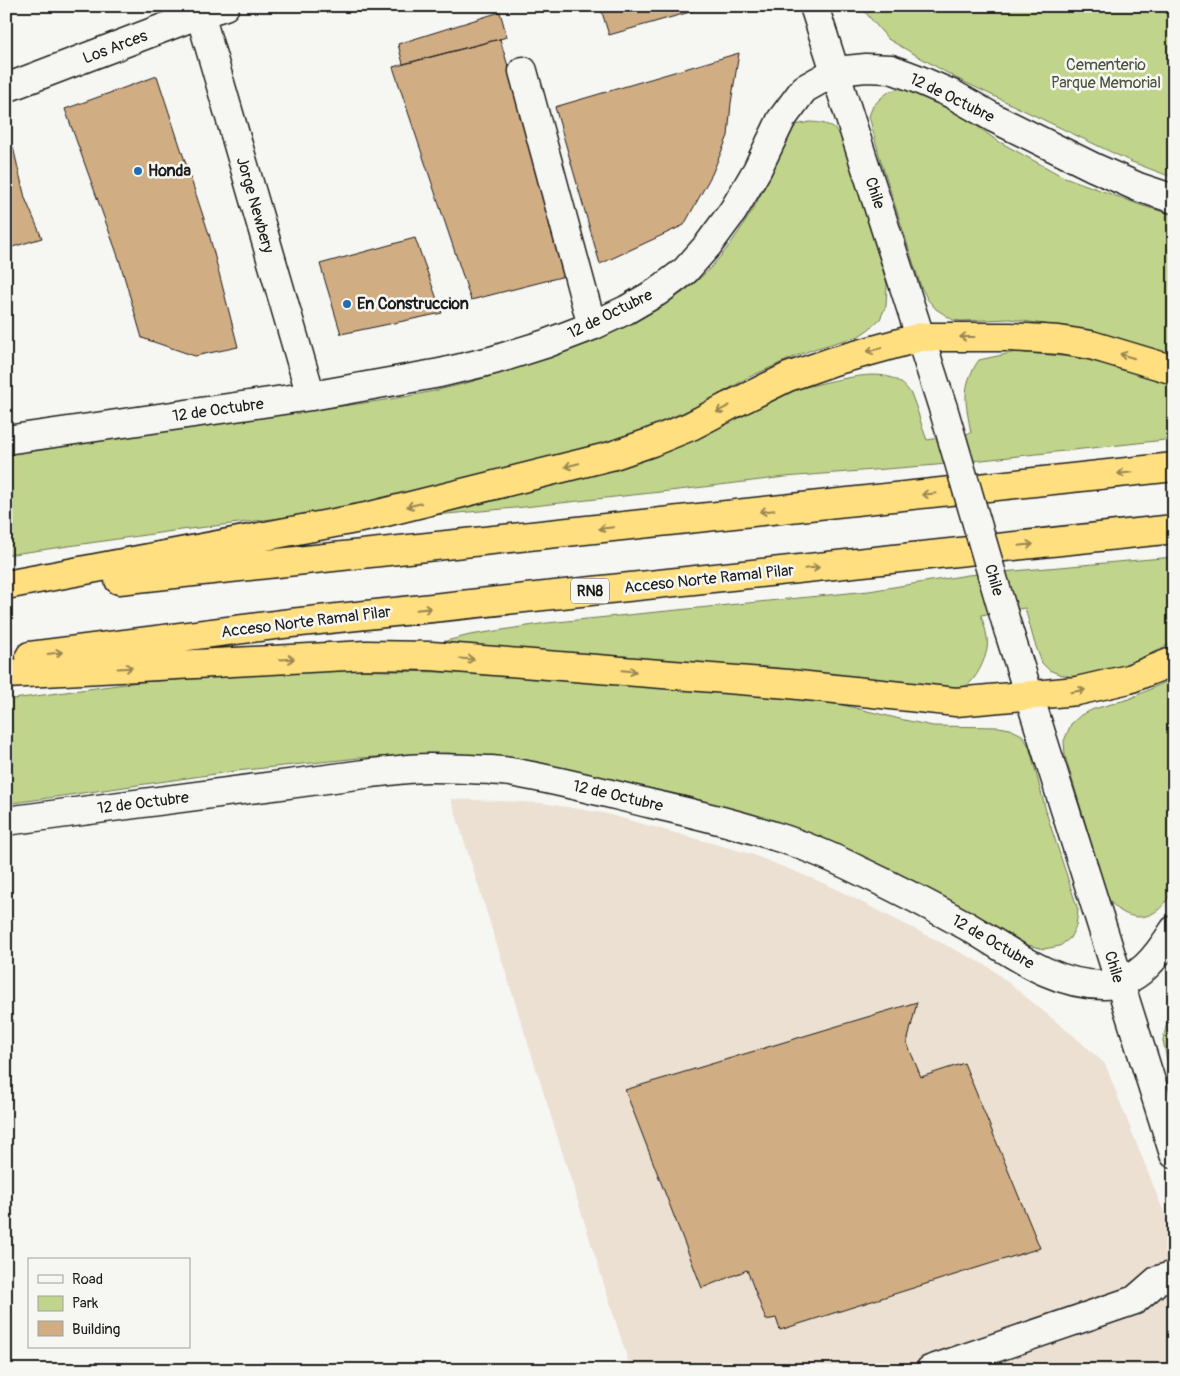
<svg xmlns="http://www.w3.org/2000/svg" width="1180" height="1376" viewBox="0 0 1180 1376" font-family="Pangolin,sans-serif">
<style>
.built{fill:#ebe0d1}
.green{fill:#c0d58b;stroke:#6e7854}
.building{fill:#d1ad83;stroke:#1c1c1c}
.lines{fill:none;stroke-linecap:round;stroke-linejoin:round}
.minor-casing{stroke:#1c1c1c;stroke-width:31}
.highway-casing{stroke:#1c1c1c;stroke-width:31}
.minor{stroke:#f6f6f2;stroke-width:28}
.highway{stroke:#ffdf80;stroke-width:28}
.minor-bridge-casing{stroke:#1c1c1c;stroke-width:31;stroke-linecap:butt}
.minor-bridge{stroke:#f6f6f2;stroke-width:28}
.oneway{stroke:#998753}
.poi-dot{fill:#1f6fb2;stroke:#f6f6f2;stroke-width:2}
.labels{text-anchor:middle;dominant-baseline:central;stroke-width:5;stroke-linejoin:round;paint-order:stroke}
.shield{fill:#f6f6f2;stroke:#5d5d5c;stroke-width:1}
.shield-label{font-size:15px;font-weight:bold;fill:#1c1c1c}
.street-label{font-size:16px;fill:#1c1c1c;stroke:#f6f6f2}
.park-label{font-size:16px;fill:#4d543d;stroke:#f6f6f2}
.poi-label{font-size:16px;font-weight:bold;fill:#1c1c1c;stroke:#f6f6f2;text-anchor:start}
</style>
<rect width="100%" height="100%" fill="#f6f6f2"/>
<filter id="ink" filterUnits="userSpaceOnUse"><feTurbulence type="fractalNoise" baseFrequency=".02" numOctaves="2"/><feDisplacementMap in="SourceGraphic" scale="10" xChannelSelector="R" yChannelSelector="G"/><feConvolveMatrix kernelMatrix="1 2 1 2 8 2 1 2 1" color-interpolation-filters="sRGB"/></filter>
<g filter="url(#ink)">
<!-- built -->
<path class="built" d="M451 799 542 803 603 813 751 854 828 885 989 967 1075 1037 1105 1064 1174 1238V1370H631Z"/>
<!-- green -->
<path class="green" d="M860 6H1174V178L1132 162 956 78 888 39Z
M902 88 924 93 955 110 996 140 1062 176 1143 206 1174 215V360L1112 339 1071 328 1010 319 961 321 953 320 936 309 928 300 921 287 880 158 869 116 873 106 881 98 890 91Z
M810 122C825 123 832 124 842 137L887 284 886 306 880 319 869 329 859 336 814 349 794 357 747 378 712 399 684 412 627 436 582 451 353 506 305 515 173 531 6 555V453C92 441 178 428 264 416 328 407 393 402 455 386 500 375 544 358 587 341 625 326 665 309 697 281 740 242 767 187 789 133L795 125Z
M1016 352 1073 357 1126 369 1174 382V439L936 465 785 477 687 489 515 508 401 518 798 389C814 385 830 381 847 378 871 374 898 370 912 396 918 410 921 426 927 440L971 433C966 404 960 387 979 360Z
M1174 557V642L1125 666 1077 678 1059 674 1049 670 1042 663 1034 641 1025 608 981 615C984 625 989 638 987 649 985 660 976 680 966 686 963 687 958 688 955 689L434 644 470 635 547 623 869 591 968 575Z
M343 670 442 672 601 681 799 696 839 704 904 720 933 726 999 727 1010 729 1022 735 1029 746 1047 815 1078 910 1076 926 1070 938 1060 946 1044 949 1028 945 989 922 837 845 777 823 686 796 577 773 477 756 449 753 359 758 236 771 6 804V700L140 682Z
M1174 678V888C1169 896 1165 905 1158 910 1140 924 1119 915 1108 898L1065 756 1064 741 1071 724 1081 715 1094 709 1129 699Z
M1174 991V1081L1167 1060 1163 1040Z"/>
<!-- building -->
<path class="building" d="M600 6H711L609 35Z
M500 12 507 37 403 64 398 44Z
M500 39 569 275 471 300 393 67Z
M739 53 731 103 728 136 712 174 684 225 600 264 555 107Z
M157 76 209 234 238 347 195 356 142 338 119 259 65 109Z
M13 147 25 198 42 238 6 249V149Z
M415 238 442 313 341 334 320 264Z
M917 1002 907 1043 921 1077 964 1063 1040 1248 780 1330 776 1318 766 1320 747 1270 702 1288 625 1090Z"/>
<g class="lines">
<!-- minor casing -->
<g class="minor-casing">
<path id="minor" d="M814 6 943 408
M200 14 311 396
M523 71 592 326
M6 88 200 14 225 6
M6 440 311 396 440 373 494 360 545 344 592 326 626 310 657 292 685 271 708 245 733 211 757 170 781 120 804 89 836 71 866 68 891 69 915 78 952 94 994 118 1093 167 1138 187 1174 199
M1008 629 1174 1154
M6 821 372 773C391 771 410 768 429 768 449 768 469 769 490 770 498 771 507 771 516 773 561 781 606 793 652 804 692 813 734 823 774 836 804 845 834 858 862 872 898 889 933 907 967 926 1010 951 1052 986 1105 985 1138 984 1158 955 1174 930
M930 1370 1135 1300 1158 1280 1174 1275"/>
</g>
<!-- highway casing -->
<g class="highway-casing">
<path id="highway" d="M119 580 1174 467
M6 585 366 517 611 456 652 442 691 426 729 406 788 377 834 361 921 337H1010L1059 340 1091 345 1174 370
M30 656 291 623 1174 529
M6 674 366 655 431 656 789 684 956 702 1077 691 1129 679 1174 661"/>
</g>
<!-- minor -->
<use href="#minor" class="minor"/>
<!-- highway -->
<use href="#highway" class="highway"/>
<!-- minor-bridge casing -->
<g class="minor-bridge-casing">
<path id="minor-bridge" d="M943 408 1008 629"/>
</g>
<!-- minor-bridge -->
<use href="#minor-bridge" class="minor-bridge"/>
</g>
<!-- one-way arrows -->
<defs><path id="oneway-shaft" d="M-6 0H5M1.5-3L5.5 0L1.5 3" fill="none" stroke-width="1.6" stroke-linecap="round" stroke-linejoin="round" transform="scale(1.25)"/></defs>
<g class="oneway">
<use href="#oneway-shaft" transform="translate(967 337) rotate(180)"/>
<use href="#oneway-shaft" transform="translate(874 350) rotate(165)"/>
<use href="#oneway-shaft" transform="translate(1127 356) rotate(-163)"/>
<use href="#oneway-shaft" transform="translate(723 409) rotate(152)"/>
<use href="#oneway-shaft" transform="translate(572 465) rotate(166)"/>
<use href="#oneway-shaft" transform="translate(1125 473) rotate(174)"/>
<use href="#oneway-shaft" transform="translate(929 494) rotate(174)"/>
<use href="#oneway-shaft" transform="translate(414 505) rotate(166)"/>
<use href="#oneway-shaft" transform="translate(767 511) rotate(174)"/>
<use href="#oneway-shaft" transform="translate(606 528) rotate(174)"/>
<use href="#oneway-shaft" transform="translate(1026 545) rotate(-6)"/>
<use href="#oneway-shaft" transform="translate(812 568) rotate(-6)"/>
<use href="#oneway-shaft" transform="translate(424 609) rotate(-6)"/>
<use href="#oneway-shaft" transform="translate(55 653) rotate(-7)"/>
<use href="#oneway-shaft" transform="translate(287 659) rotate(-3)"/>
<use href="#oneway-shaft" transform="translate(467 659) rotate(4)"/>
<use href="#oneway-shaft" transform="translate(125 668) rotate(-3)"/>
<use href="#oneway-shaft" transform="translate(629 671) rotate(5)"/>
<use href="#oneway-shaft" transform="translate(1078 691) rotate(-10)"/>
</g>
</g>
<!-- markers -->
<g class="poi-dot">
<circle cx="138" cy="171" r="5"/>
<circle cx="347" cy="304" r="5"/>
</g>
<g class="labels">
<!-- shield labels -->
<rect class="shield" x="571" y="578.5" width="38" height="25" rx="4"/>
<g class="shield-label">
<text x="590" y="591">RN8</text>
</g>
<!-- street labels -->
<g class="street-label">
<text transform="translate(115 47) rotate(-21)">Los Arces</text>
<text transform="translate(952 98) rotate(26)">12 de Octubre</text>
<text transform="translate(875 193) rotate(72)">Chile</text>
<text transform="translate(255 205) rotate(74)">Jorge Newbery</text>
<text transform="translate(610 314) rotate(-26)">12 de Octubre</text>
<text transform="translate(218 410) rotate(-8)">12 de Octubre</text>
<text transform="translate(709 579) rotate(-6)">Acceso Norte Ramal Pilar</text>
<text transform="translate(994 580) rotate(74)">Chile</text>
<text transform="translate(306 622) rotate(-7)">Acceso Norte Ramal Pilar</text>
<text transform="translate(618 796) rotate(13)">12 de Octubre</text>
<text transform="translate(143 803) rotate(-7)">12 de Octubre</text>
<text transform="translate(993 942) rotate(30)">12 de Octubre</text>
<text transform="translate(1114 967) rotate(73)">Chile</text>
</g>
<!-- park labels -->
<g class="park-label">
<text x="1106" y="65">Cementerio<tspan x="1106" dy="18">Parque Memorial</tspan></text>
</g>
<!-- poi labels -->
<g class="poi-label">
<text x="148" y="171">Honda</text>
<text x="357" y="304">En Construccion</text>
</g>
</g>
<!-- margin -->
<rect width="1180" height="1376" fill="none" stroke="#f6f6f2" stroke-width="25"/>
<rect x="12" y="12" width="1155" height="1351" fill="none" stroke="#1c1c1c" stroke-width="2" filter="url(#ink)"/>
<!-- legend -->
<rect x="28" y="1258" width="162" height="90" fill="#f6f6f2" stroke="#9f9f9c"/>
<rect x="38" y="1275" width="25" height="8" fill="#f6f6f2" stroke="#9f9f9c"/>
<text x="72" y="1284" font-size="15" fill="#1c1c1c">Road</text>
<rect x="38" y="1296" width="25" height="15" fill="#c0d58b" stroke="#9f9f9c"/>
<text x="72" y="1308" font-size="15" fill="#1c1c1c">Park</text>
<rect x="38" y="1321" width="25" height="15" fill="#d1ad83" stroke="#9f9f9c"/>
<text x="72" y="1334" font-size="15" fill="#1c1c1c">Building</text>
</svg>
